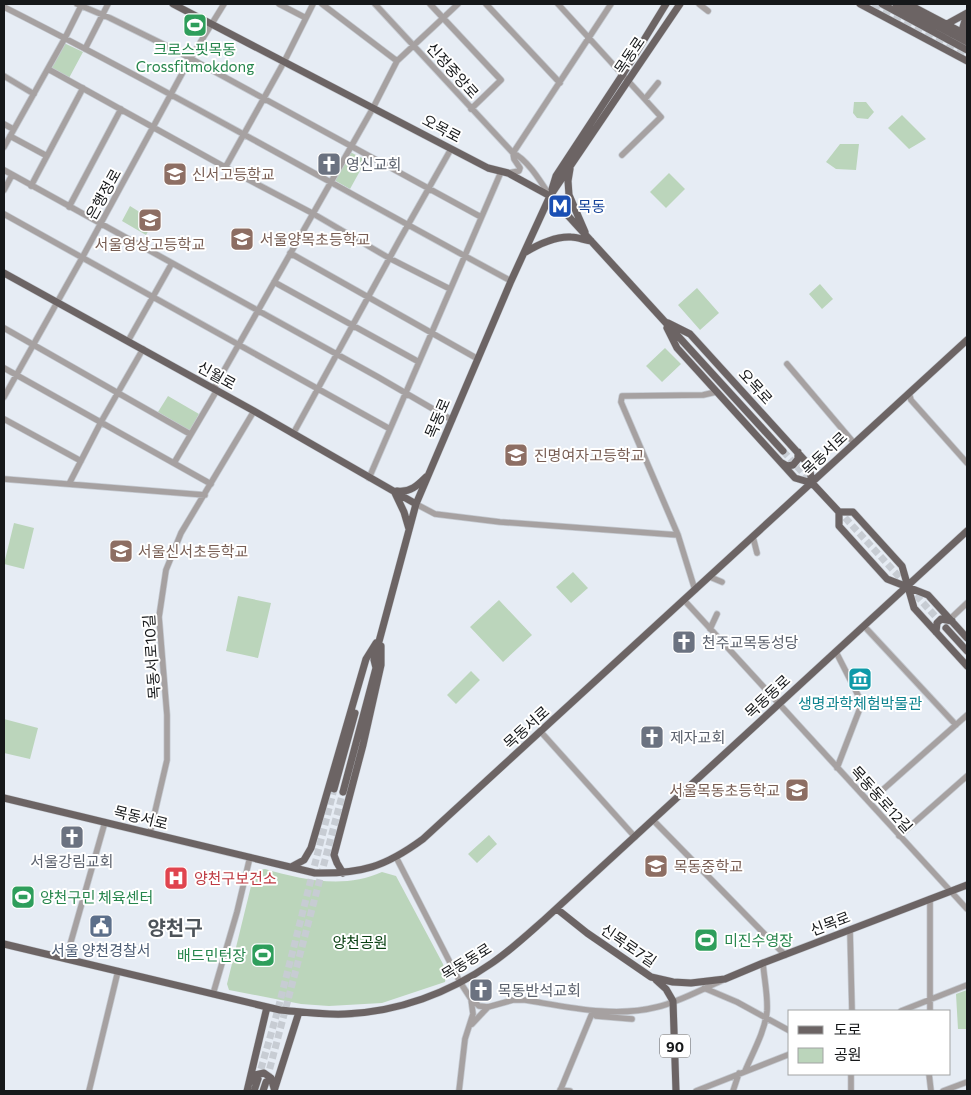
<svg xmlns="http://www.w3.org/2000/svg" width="971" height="1095" viewBox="0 0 971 1095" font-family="Commissioner,'Noto Sans KR',sans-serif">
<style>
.green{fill:#bbd5bb}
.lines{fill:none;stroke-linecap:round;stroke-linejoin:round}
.major-tunnel{stroke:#c7ccd3;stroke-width:7;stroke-dasharray:7 3.5;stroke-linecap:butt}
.highway-tunnel{stroke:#c7ccd3;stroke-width:8;stroke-dasharray:8 4;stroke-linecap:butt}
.minor-casing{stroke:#c5cad1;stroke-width:7}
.major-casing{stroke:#c5cad1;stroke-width:8}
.minor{stroke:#a6a1a1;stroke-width:5.5}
.major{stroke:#6c6464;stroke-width:7}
.labels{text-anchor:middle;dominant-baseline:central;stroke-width:4;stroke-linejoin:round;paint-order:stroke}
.shield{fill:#fff;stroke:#5c5d5f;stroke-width:1}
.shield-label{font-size:14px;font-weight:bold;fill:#16181a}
.leisure-label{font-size:15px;fill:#27864d;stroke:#fff;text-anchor:start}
.street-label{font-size:15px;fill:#16181a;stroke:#fff}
.worship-label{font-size:15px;fill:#5b616d;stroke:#fff;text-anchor:start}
.education-label{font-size:15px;fill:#785e54;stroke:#fff;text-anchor:start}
.transit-label{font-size:15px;fill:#164399;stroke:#fff;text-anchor:start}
.culture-label{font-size:15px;fill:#0d838f;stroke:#fff}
.health-label{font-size:15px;fill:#be3a42;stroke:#fff;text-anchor:start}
.park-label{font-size:15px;fill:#094012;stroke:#fff}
.service-label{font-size:15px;fill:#4e5e75;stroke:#fff}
.district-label{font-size:20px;font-weight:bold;fill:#4d5359;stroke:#fff}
</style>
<rect width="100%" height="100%" fill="#e6ecf4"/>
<!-- green -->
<path class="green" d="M64 43 83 52 69 78 51 68Z
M854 102H866L874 112 868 119 857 118 853 113Z
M902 115 926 139 909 149 888 128Z
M840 144H859L856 170 836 169 826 162Z
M350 152 366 160 350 189 334 180Z
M669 173 685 189 666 208 650 192Z
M130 206 154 221 146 235 122 221Z
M820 284 833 299 822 309 809 294Z
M697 288 719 313 700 330 678 305Z
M665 348 681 364 662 382 646 366Z
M168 396 199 414 190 431 158 412Z
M14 523 34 528 24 569 4 564Z
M573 572 588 588 571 603 556 587Z
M238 596 271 603 258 658 226 651Z
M499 600 532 635 503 662 470 627Z
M471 671 480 680 456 704 447 695Z
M4 719 38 728 30 759 4 753Z
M489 835 497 844 477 863 468 854Z
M265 869C303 880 345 889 382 872L396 876 443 964 446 974 445 982 382 1003 329 1006 301 1004 229 990 227 984 253 878 258 870Z
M967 990V1029H958L956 994Z"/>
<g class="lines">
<!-- major-tunnel -->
<path class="major-tunnel" d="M783 451 813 484
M838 510 946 628
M258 1079 277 1013 334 789
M267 1079 343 792"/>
<!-- highway-tunnel -->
<path class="highway-tunnel" d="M873 4 967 54"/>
<!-- minor casing -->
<g class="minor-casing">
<path id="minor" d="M77 4 110 18 175 50 481 217
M279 4 306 18
M322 4 397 61
M375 4 513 153C527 159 541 182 550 196
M430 4 501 80 471 109
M486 4 560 83
M558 4 661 117 622 155
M699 4 708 11
M4 7C176 94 342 190 511 281
M85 49 108 4
M48 69 232 171 312 213 389 258 450 289
M4 76 34 94
M645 99 658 83
M4 124 13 129
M10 136 47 156
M4 147 65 38 81 6
M513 153 611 4
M225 168 284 62 313 4
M4 170 378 377 452 420
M508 173 519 171 520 168 514 159 513 153
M31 186 83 88
M4 190 12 175
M69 207 121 109
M4 214 390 429
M290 253 478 359
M274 282 419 362
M4 328 190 434
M128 341 172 263
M787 364 854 443
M4 368 211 484
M214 388 373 108 397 61 458 4
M909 393 911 400 967 463
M4 397 82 258 190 59 224 4
M4 419 81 461
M293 434 400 239 451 149
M174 463 217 390
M369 478 501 172
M4 479 205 495
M69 484 101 422 143 349
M416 504 435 514 500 522 678 535
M753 537 757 553
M710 577 722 582
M695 590 678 535 621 402 622 396 703 395 716 392
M684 600 967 909
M950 619 967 603
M864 626 956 725
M710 629 717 614
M836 652 862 703 837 768
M541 732 635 837
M869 802 967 715
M653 820 785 955
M150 833 167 760V715L159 617 166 570 181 533 254 411
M899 836 967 776
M396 857 460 982 471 999 479 1006 488 1007 513 1000H525C568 1007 614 1018 657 1007 679 1002 700 990 721 981
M850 930 852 1011
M66 959 105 822
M704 988 737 1002 790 1031
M213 994 237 912 250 857
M597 1011 596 1016 632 1019
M901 1011 967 985
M930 1011V899
M472 1024 488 1007
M745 1071C753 1052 765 1031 767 1011 768 995 764 978 763 963
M929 1074 931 1091
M560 1090 570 1091
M89 1091 118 971
M459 1091 465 1039 473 1014 471 999
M560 1091 593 1011
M696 1091 790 1054
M733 1091 739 1073
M851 1091V1074
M943 1091 967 1082"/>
</g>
<!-- major casing -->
<g class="major-casing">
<path id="major" d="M173 4 488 168 508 173 550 196 783 451
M860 4 967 61
M882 4 967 50
M896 4 967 42
M908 4 967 35
M947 24 967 13
M967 34 963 27 967 14
M570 169 568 181 569 195 585 232
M552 189 556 176 623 74 666 4
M524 253C537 245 554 236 571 237 577 237 584 240 591 241
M4 273 254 411 416 504
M668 323 690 334 809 465 812 483
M667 328 677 348 795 478 812 483 839 512V526L887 579 928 595 967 638
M782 463 787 466 793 465 798 459V452
M397 491C410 493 418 485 426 477
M395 493 404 512 409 529
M839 512H853L902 566 914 608 967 666
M946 628 967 651
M936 632 937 623 941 619 952 621
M334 789 355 713
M343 792 376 668 374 660 416 504 511 281 550 196 680 4
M4 798 315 873C361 874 385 867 423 839L967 340
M291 867 304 860 311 848 366 659 376 643
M343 873 337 863 334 855 363 745 381 665V646
M557 909 587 933 651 977 673 982 691 983 725 979 763 963 967 885
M4 944 280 1010C302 1012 324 1015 345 1014 398 1012 449 993 492 963 511 950 528 934 545 919L967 531
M656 980 666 989 673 1001 676 1091
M250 1082 255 1075 264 1073 271 1078 274 1088
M247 1091 267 1007
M254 1091 258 1079
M263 1091 266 1082
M274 1091 299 1012"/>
</g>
<!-- minor -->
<use href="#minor" class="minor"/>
<!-- major -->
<use href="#major" class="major"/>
</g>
<!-- icons -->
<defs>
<g id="stadium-square" transform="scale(1.25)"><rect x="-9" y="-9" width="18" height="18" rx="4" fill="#2e9e5b" stroke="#fff"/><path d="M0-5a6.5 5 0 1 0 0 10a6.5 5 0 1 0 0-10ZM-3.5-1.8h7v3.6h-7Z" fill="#fff"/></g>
<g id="church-square" transform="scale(1.25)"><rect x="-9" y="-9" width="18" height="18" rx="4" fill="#6b7280" stroke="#fff"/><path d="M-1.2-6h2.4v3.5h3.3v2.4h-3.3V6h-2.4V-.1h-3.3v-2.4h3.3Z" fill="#fff"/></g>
<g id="school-square" transform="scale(1.25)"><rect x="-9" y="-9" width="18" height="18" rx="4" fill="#8d6e63" stroke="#fff"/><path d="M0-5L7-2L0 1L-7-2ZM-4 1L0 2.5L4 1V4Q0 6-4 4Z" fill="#fff"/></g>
<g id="metro-square" transform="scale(1.25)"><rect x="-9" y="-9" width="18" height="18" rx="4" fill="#1a4fb4" stroke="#fff"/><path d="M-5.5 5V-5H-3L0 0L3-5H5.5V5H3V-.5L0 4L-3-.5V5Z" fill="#fff"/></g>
<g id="museum-square" transform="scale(1.25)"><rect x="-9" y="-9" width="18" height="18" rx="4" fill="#0f9aa8" stroke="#fff"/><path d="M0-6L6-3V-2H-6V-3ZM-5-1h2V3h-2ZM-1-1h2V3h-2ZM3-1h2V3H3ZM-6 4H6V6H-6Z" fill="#fff"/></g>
<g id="hospital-square" transform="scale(1.25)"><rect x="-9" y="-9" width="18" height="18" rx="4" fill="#e0444e" stroke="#fff"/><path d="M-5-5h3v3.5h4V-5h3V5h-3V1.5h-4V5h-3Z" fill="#fff"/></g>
<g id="civic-square" transform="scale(1.25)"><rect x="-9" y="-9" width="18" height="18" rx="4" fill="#5c6f8a" stroke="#fff"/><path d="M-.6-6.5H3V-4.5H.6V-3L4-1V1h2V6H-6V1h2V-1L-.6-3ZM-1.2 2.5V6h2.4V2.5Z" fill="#fff"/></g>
</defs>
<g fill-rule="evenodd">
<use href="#stadium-square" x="195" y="25"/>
<use href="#church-square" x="329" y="164"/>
<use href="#school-square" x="175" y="174"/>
<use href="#metro-square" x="560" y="206"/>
<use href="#school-square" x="150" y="220"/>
<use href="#school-square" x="242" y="239"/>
<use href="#school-square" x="516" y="455"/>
<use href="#school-square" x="121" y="551"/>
<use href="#church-square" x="684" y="642"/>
<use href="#museum-square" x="860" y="679"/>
<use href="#church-square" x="652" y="737"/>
<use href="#school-square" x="797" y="790"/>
<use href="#church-square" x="72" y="837"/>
<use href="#school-square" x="656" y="866"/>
<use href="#hospital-square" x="176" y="878"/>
<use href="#stadium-square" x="23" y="897"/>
<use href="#civic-square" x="101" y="926"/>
<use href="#stadium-square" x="706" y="940"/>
<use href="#stadium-square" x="263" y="955"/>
<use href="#church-square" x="481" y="990"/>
</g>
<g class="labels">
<!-- shield labels -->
<rect class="shield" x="660" y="1034.5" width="30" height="23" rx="4"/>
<g class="shield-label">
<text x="675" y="1046">90</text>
</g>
<!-- leisure labels -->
<g class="leisure-label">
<text x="195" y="49" text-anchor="middle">크로스핏목동<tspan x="195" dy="17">Crossfitmokdong</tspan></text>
<text x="40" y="897">양천구민 체육센터</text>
<text x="724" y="940">미진수영장</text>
<text x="246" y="955" text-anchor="end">배드민턴장</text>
</g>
<!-- street labels -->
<g class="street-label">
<text transform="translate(629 55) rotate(-56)">목동로</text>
<text transform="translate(453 70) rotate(48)">신정중앙로</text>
<text transform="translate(442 128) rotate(28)">오목로</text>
<text transform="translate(103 194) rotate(-61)">은행정로</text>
<text transform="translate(217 375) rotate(29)">신월로</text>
<text transform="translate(756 386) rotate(48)">오목로</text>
<text transform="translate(437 418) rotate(-67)">목동로</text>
<text transform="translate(824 453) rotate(-43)">목동서로</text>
<text transform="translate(151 657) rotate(-94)">목동서로10길</text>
<text transform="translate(767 696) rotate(-43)">목동동로</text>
<text transform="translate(526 727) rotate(-42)">목동서로</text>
<text transform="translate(882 799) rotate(48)">목동동로12길</text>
<text transform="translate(141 817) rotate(14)">목동서로</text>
<text transform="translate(830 923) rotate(-21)">신목로</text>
<text transform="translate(629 945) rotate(34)">신목로7길</text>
<text transform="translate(466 961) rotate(-32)">목동동로</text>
</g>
<!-- worship labels -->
<g class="worship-label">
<text x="346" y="164">영신교회</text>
<text x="702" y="642">천주교목동성당</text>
<text x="670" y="737">제자교회</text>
<text x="72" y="861" text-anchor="middle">서울강림교회</text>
<text x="498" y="990">목동반석교회</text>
</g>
<!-- education labels -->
<g class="education-label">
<text x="192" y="174">신서고등학교</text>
<text x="260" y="239">서울양목초등학교</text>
<text x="150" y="244" text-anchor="middle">서울영상고등학교</text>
<text x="534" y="455">진명여자고등학교</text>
<text x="138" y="551">서울신서초등학교</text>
<text x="780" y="790" text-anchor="end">서울목동초등학교</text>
<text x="674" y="866">목동중학교</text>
</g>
<!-- transit labels -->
<g class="transit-label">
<text x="578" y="206">목동</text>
</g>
<!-- culture labels -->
<g class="culture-label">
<text x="860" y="703">생명과학체험박물관</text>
</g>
<!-- health labels -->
<g class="health-label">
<text x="194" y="878">양천구보건소</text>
</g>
<!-- park labels -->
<g class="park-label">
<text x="360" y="942">양천공원</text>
</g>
<!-- service labels -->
<g class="service-label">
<text x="101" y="950">서울 양천경찰서</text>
</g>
<!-- district labels -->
<g class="district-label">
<text x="175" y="927">양천구</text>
</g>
</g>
<!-- border -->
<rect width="971" height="1095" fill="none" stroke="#16181a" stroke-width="10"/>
<!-- legend -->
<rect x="788" y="1010" width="162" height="65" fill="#ffffff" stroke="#a2a3a3"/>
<rect x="798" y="1026" width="25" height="8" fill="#6c6464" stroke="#a2a3a3"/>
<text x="834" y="1035" font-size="15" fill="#16181a">도로</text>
<rect x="798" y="1048" width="25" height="15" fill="#bbd5bb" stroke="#a2a3a3"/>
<text x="834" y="1060" font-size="15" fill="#16181a">공원</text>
</svg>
